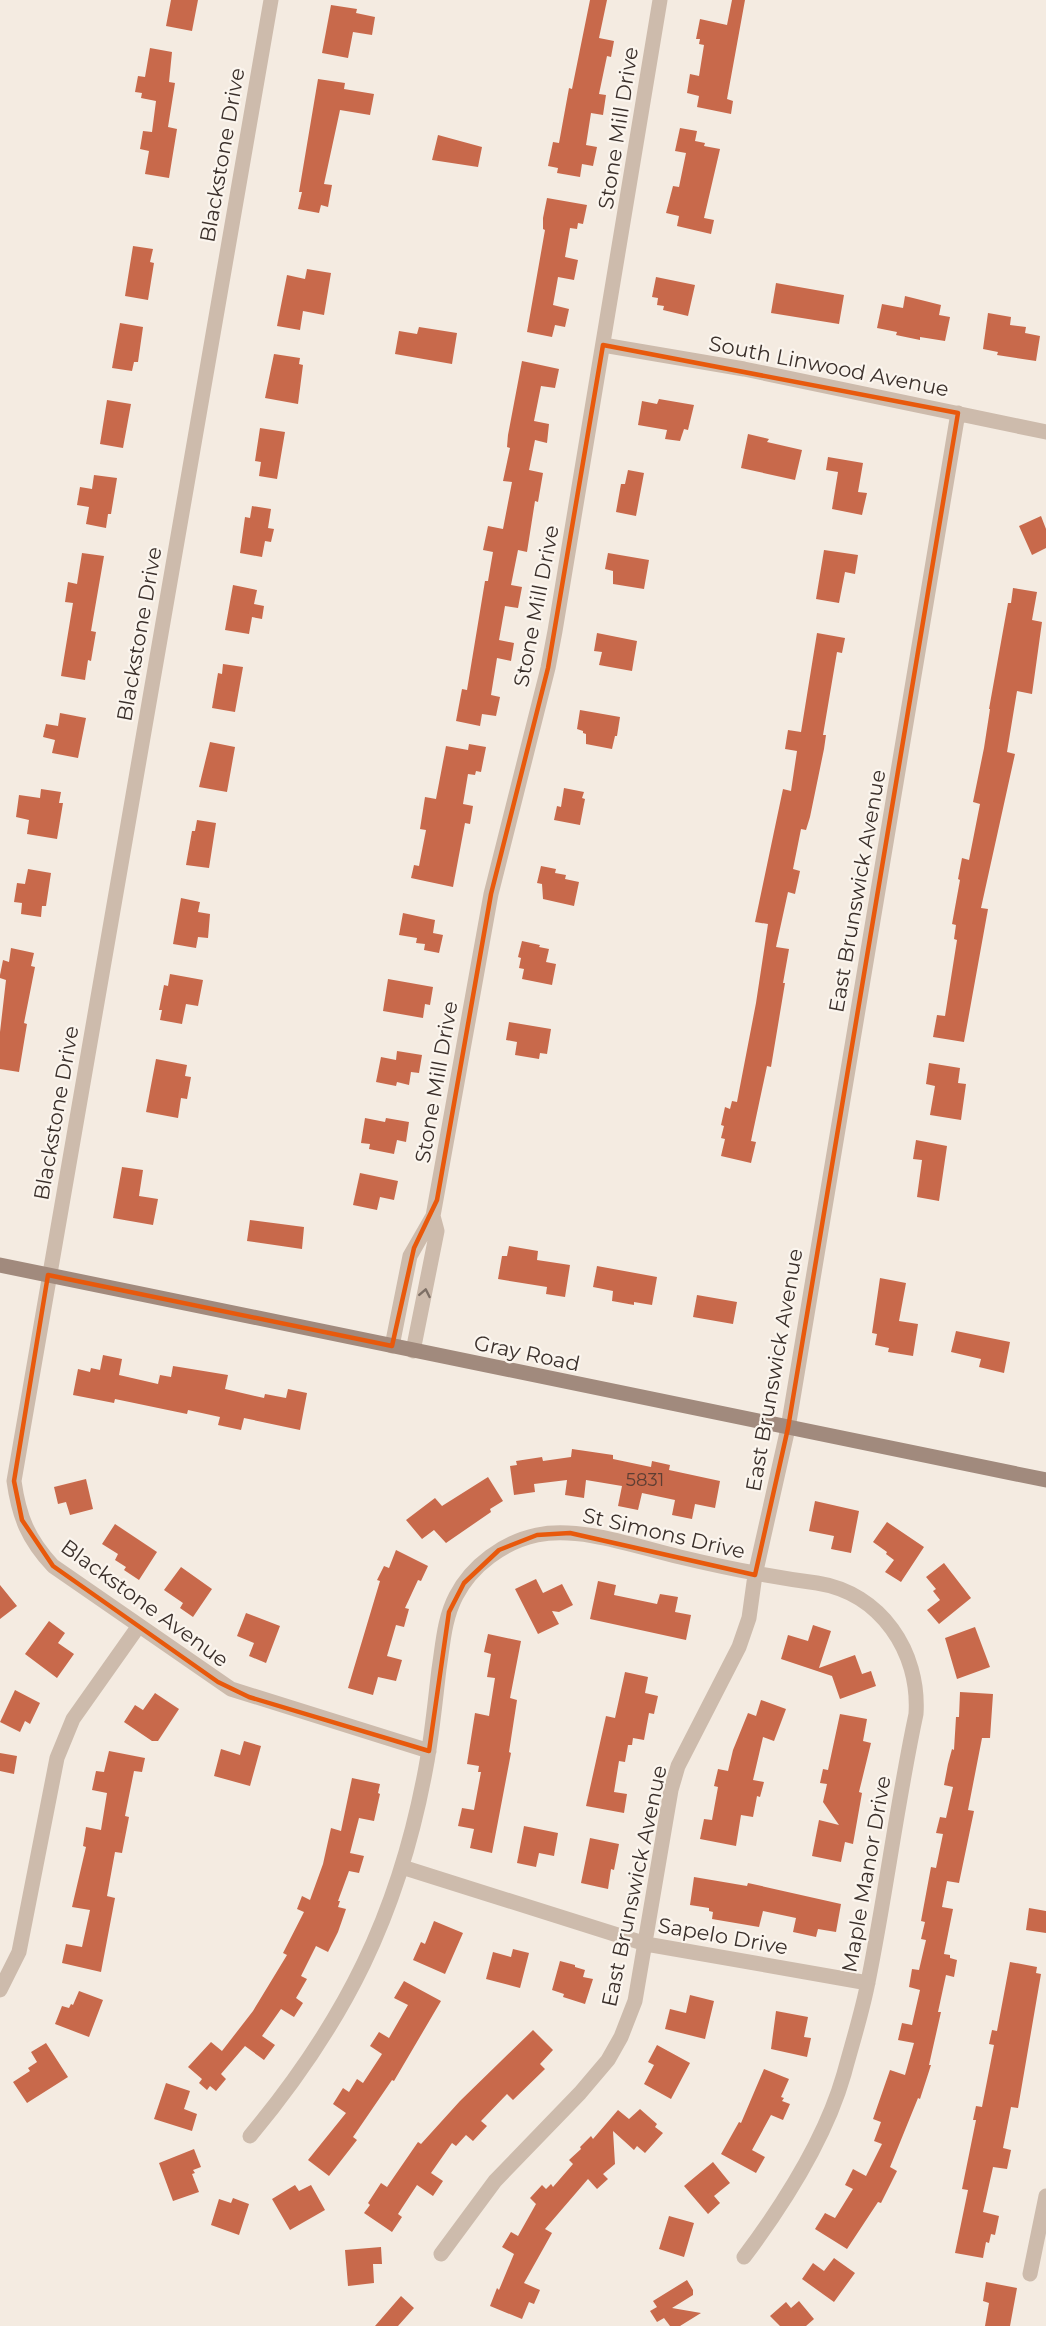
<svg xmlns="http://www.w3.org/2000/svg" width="1046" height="2326" viewBox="0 0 1046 2326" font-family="Montserrat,sans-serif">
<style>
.building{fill:#c8694b}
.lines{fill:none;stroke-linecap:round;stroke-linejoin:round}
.street{stroke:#cdbbac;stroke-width:15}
.secondary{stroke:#a18a7d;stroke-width:15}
.oneway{stroke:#7d6f65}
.marked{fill:none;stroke:#e8590c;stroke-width:4.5;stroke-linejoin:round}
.labels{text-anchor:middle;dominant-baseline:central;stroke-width:4.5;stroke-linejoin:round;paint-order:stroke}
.number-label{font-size:18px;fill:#5e3e33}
.street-label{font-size:21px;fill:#3b302b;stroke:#fbf5ee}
</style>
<rect width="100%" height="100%" fill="#f4ebe1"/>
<!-- building -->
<path class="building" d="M171 0H198L192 31 166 26Z
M590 0H607L599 38 614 41 611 57 607 56 599 94 606 95 603 115 591 113 586 145 597 147 593 166 582 164 580 177 557 173 558 168 548 166 553 142 559 143 569 88 572 89Z
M732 0H745L727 99 733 101 731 114 697 107 699 96 687 93 690 74 699 76 704 45 699 44 700 39H696L700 19 727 25Z
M331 5 357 9 356 13 375 17 372 35 353 32 348 58 322 53Z
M150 48 172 52 169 82 175 83 168 127 177 129 169 178 145 174 149 151 140 149 143 131 152 132 156 101 141 98 142 93 135 92 138 76 145 77Z
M318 79 345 83 344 89 374 94 370 115 340 110 324 184 332 185 328 207 321 205 319 213 298 209 302 192H299Z
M680 128 697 131 695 141 705 143 704 146 720 149 704 218 714 220 711 234 677 226 679 216 666 213 673 186 679 187 686 153 675 151Z
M438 135 482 147 478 167 432 160Z
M547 198 587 205 583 224 578 223 577 229 570 228 565 257 578 260 574 280 558 277 553 305 569 309 565 327 555 325 552 337 527 332 545 230 543 229V218Z
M133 246 153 249 150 262 154 263 148 300 125 296Z
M307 269 331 273 324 315 303 311 300 330 277 326 287 275 305 279Z
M656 277 695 285 688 316 663 310 664 306 657 305 658 298 652 297Z
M776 283 844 295 839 324 771 313Z
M905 296 941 305 939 315 950 317 945 341 920 337V340L896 335 897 332 877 328 882 304 903 308Z
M988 313 1011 317 1010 325 1026 327 1025 333 1040 336 1036 361 997 355 998 352 983 349Z
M120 323 143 327 138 362H134L132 371 112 368Z
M419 327 457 333 452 364 395 354 399 331 417 334Z
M274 354 300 358 299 364 303 365 298 404 265 398Z
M522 361 559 369 555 388 541 386 534 421 549 424 547 443 535 440 529 470 543 473 538 502 535 501 527 552 518 550 511 585 522 587 518 608 505 606 499 640 514 643 511 661 497 658 491 695 500 697 496 716 482 714 480 726 456 721 462 689 467 690 485 581H488L493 552 483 550 488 526 503 529 512 482 503 481 510 448 507 447 508 435Z
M659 399 694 405 688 430 684 429 680 441 665 439 667 430 638 425 642 401 657 404Z
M107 400 131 404 123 448 100 444Z
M260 428 285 432 277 479 259 476 261 462 255 461Z
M748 434 769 439 767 442 802 450 795 480 741 468Z
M828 457 863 463 858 492 867 493 862 515 832 509 838 472 826 470Z
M628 470 644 473 636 516 616 512 621 484H625Z
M94 475 117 478 111 514H108L106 528 86 524 89 507 77 505 80 487 92 489Z
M252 506 271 509 268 528 274 529 271 542 265 541 262 557 240 553 245 517 250 518Z
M1041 516 1046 529V548L1032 555 1019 526Z
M824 550 858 555 855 574 845 572 839 603 816 599Z
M82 553 104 556 91 631 96 632 91 661 88 660 85 680 61 676 73 603 65 602 68 582 77 584Z
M608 553 649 560 644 589 613 584V571L605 569Z
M233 585 257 590 254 604 264 606 262 619 252 617 249 634 225 630Z
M1013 588 1037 592 1032 620 1042 622 1032 694 1017 691 1007 752 1015 754 981 908 988 909 964 1042 933 1037 937 1015 945 1016 957 940 954 939 956 925 952 924 960 880 958 879 962 858 969 860 980 804 973 802 984 748 990 709H989L1008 603H1011Z
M597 633 637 641 632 671 599 665 602 652 594 651Z
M817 633 845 638 842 653 837 652 823 735H826L824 749 810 817 806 830 801 829 793 869 800 871 795 894 788 892 776 947 789 949 783 983H785L771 1067 767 1066 751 1141 756 1142 751 1163 721 1156 725 1139 721 1138 724 1126 721 1125 725 1107 730 1109 732 1101 737 1102 756 1003 768 924 755 922 783 789 791 791 797 751 785 749 788 730 801 732Z
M223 664 243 667 235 712 212 708 218 673 222 674Z
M580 710 620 717 617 736H615L612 749 586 744V734L583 733V731L577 729Z
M60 713 86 718 78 758 52 753 55 740 43 737 46 724 58 726Z
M210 742 235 747 227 792 199 787Z
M469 744 486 747 481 772 476 771 475 775 468 774 463 804 473 806 470 824 465 823 453 887 411 878 414 865 419 866 426 830 420 829 425 797 436 799 446 746 468 750Z
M564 788 584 792 582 798 585 799 580 825 554 820 557 806 561 807Z
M41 789 61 792 59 803H63L57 839 27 834 29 820 16 817 19 795 40 798Z
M197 820 216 823 209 868 186 865 192 831H195Z
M541 866 556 869 555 873 566 875 565 879 579 882 574 906 543 899 542 884 537 883Z
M28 869 51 873 46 906H42L41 917 21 914 22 903 14 902 17 883 25 884Z
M181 898 200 902 198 912 210 914 208 938 198 937 196 948 173 944Z
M403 913 435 920 433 933 443 935 439 953 424 950 425 944 416 943 417 938 399 935Z
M522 941 540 945 539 947 549 949 546 962 556 964 552 985 522 979 524 969 519 968 521 958 518 957Z
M11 948 34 953 31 966 35 967 24 1023 27 1024 19 1072 0 1069V1032L6 980 0 978V975L3 960 9 962Z
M170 974 203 980 198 1006 186 1004 182 1024 160 1020 162 1010H159L164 985 168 986Z
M388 979 433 987 430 1005 425 1004 423 1018 383 1011Z
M509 1022 551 1029 547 1054 540 1053 539 1059 515 1055 517 1042 506 1040Z
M397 1051 422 1055 419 1073 411 1072 409 1085 397 1082 396 1086 376 1082 381 1057 396 1060Z
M156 1059 187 1065 185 1076 191 1077 187 1099 181 1098 178 1118 146 1112Z
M929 1063 960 1068 958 1083 966 1084 961 1120 930 1115 935 1086 926 1084Z
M365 1118 385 1122 386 1118 409 1122 406 1142 397 1140 394 1154 369 1149 370 1144 361 1143Z
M916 1140 947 1146 939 1201 917 1197 922 1160 913 1159Z
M122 1167 143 1170 139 1196 158 1199 153 1225 113 1218Z
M360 1173 398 1181 394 1200 380 1197 377 1210 353 1205Z
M250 1220 304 1227 302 1249 247 1241Z
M509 1246 538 1251 537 1260 570 1265 565 1297 546 1294 547 1287 498 1279 502 1256H507Z
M597 1266 657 1277 652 1305 634 1302V1305L612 1301 613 1291 593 1287Z
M880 1278 906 1283 899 1321 918 1324 913 1356 888 1352 889 1348 875 1345 877 1334 872 1333Z
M697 1295 737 1302 733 1324 693 1317Z
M956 1331 1010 1342 1004 1373 979 1367 981 1359 951 1352Z
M103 1355 122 1359 119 1375 158 1384 160 1375 171 1377 173 1366 228 1375 225 1389 264 1398 265 1394 286 1398 288 1389 307 1393 300 1430 244 1418 241 1430 218 1425 220 1417 188 1410 187 1414 115 1399 114 1403 73 1395 78 1369 90 1372 91 1368 100 1370Z
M572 1449 613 1455V1459L651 1467 652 1461 670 1465 669 1470 720 1481 715 1508 695 1504 692 1519 672 1515 675 1500 642 1493 638 1510 618 1506 622 1486 586 1480 584 1498 565 1495 567 1480 534 1484 535 1492 514 1495 510 1466 517 1465 516 1461 542 1457 543 1461 571 1457Z
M488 1477 503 1501 490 1509 491 1512 446 1543 434 1530 422 1539 406 1520 435 1498 442 1506Z
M86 1479 93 1509 70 1515 66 1502 58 1504 54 1487Z
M815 1501 859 1511 851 1553 831 1549 834 1536 809 1531Z
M887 1522 924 1547 901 1582 885 1572 894 1560 886 1554 887 1552 873 1542Z
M115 1524 157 1552 139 1580 124 1570 126 1567 115 1560 118 1554 102 1544Z
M396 1550 428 1566 421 1581 418 1580 405 1608 409 1609 404 1627 396 1625 387 1656 402 1660 396 1681 378 1677 373 1695 348 1688 380 1581 377 1580 384 1566 389 1568Z
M944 1563 971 1598 939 1624 927 1610 940 1600 933 1591 936 1589 926 1577Z
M181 1567 212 1589 193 1617 180 1608 183 1603 164 1590Z
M536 1579 543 1593 562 1584 573 1605 559 1612 552 1611 559 1624 538 1634 515 1589Z
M598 1581 616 1585 614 1595 657 1604 660 1594 678 1597 675 1612 691 1615 686 1640 590 1619Z
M0 1585 17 1606 0 1619Z
M246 1613 280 1626 266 1663 249 1656 254 1643 237 1636Z
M49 1621 65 1633 58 1643 74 1654 57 1678 25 1654Z
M813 1625 831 1631 819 1668 855 1655 862 1674 871 1671 876 1686 840 1699 832 1676 781 1659 788 1635 808 1641Z
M975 1627 990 1667 957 1679 945 1638Z
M488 1634 521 1641 510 1698 517 1700 509 1752 511 1753 492 1853 470 1848 474 1829 458 1826 462 1808 474 1810 481 1772H478L479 1766 467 1764 475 1713 489 1716 495 1678 487 1677 491 1654 484 1652Z
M625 1672 648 1677 645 1693 658 1696 654 1714 649 1713 644 1740 633 1738 632 1745H628L625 1762 619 1761 614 1792 627 1794 624 1813 586 1806 606 1716 615 1718Z
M15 1690 40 1703 30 1724 25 1721 20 1732 0 1722Z
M960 1692 993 1694 990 1738H982L968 1810 974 1811 959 1883 947 1881 942 1907 953 1909 944 1954 950 1955V1958L957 1960 954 1977 946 1975 938 2012H941L929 2065H931L920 2099 918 2098 890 2167 897 2171 881 2203 878 2202 847 2249 815 2229 825 2213 835 2218 853 2189 845 2185 853 2169 866 2176 882 2144 874 2141 881 2122 873 2119 890 2070 905 2075 914 2043 898 2040 902 2023 912 2025 920 1990 909 1987 912 1969 919 1970 926 1940 921 1939 925 1922 921 1921 931 1867 936 1868 943 1834 936 1833 940 1817 946 1818 953 1787 944 1785 948 1764 952 1749 954 1750 956 1717H959Z
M155 1693 179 1709 158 1741H152L124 1722 135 1705 143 1710Z
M761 1700 786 1709 774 1741 763 1737 753 1780 764 1782 760 1797 757 1796 753 1817 741 1815 736 1846 700 1839 704 1819 712 1820 718 1787 714 1786 718 1769 728 1771 733 1750 748 1713 756 1716Z
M840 1714 867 1719 863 1741 871 1743 859 1792 862 1793 853 1844 845 1842 841 1862 812 1856 819 1820 839 1825 823 1802 827 1784 820 1783 823 1769 828 1770Z
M244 1741 261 1746 250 1786 214 1776 221 1749 240 1755Z
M109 1751 145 1758 142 1772 134 1771 125 1816 129 1817 122 1853 115 1852 107 1896 115 1898 101 1972 62 1963 66 1944 82 1947 90 1910 72 1907 86 1847 83 1846 86 1827 101 1830 107 1793 92 1790 96 1771 104 1772Z
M0 1753 17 1756 14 1774 0 1771Z
M352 1778 380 1784 378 1793 380 1794 374 1821 359 1818 350 1853 364 1856 359 1873 349 1871 338 1901H340L338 1907 346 1909 338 1932 328 1952 316 1946 301 1976 307 1979 296 1998 303 2003 294 2017 281 2009 262 2036 275 2045 264 2060 245 2046 221 2074 226 2079 216 2091 210 2086 207 2090 199 2083 202 2079 188 2067 211 2042 222 2051 253 2011 287 1955 283 1953 304 1912 297 1909 302 1896 310 1900 323 1864 331 1828 341 1831Z
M524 1826 558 1833 554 1856 539 1853 536 1867 517 1863Z
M590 1838 619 1844 614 1870 611 1869 608 1889 581 1883Z
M694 1877 747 1886 748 1883 841 1904 836 1932 818 1929 816 1937 793 1932 796 1918 763 1911 759 1927 712 1919 713 1912 709 1911V1908L690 1905Z
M1029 1908 1046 1911V1933L1026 1930Z
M434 1921 463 1933 445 1974 413 1960 421 1942 425 1944Z
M513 1949 529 1953 520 1988 486 1979 493 1952 511 1957Z
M560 1961 575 1965V1967L585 1970 583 1977 593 1979 585 2004 563 1997 564 1994 552 1990Z
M1010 1962 1037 1967 1036 1973 1041 1974 1018 2108 1011 2107 1003 2148 1011 2150 1007 2169 993 2167 983 2212 999 2216 995 2235 991 2234 989 2243 986 2242 983 2258 955 2253 968 2190 962 2189 976 2120H973L976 2106 982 2107 994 2045 989 2044 992 2030 997 2031Z
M404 1981 441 2001 394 2081 392 2080 353 2137 357 2140 329 2176 308 2160 346 2113 333 2104 343 2088 349 2092 357 2079 363 2083 382 2054 370 2046 379 2032 389 2038 408 2005 394 1998Z
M79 1991 103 2000 89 2037 55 2024 62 2006 69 2008 71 2004 73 2005Z
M690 1995 714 2001 705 2039 665 2029 670 2009 686 2013Z
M776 2011 808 2017 804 2037 811 2038 807 2057 771 2049Z
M533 2030 553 2050 540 2064 545 2069 513 2100 507 2094 481 2121 487 2126 473 2141 466 2135 456 2146 452 2143 431 2173 443 2181 433 2196 417 2185 398 2214 402 2217 392 2232 364 2213 370 2205 368 2203 381 2183 387 2187 418 2142 421 2144 460 2101Z
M46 2043 68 2077 27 2103 13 2082 30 2071 28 2068 37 2062 31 2052Z
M657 2045 690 2063 671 2099 644 2084 654 2065 648 2062Z
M764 2069 789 2079 781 2097 784 2098 782 2101 790 2104 783 2120 771 2115 752 2150 765 2157 756 2173 721 2154 739 2122 741 2123Z
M166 2083 190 2091 184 2109 197 2114 192 2131 154 2119Z
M640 2109 657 2124 655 2127 663 2133 645 2153 637 2146 634 2150 613 2131 615 2164 603 2174 608 2179 597 2189 588 2179 545 2229 552 2233 524 2283 540 2290 534 2304 529 2302 522 2319 490 2306 497 2288 499 2290 514 2254 502 2247 511 2232 518 2236 536 2204 530 2198 542 2185 546 2189 551 2184 553 2187 573 2164 569 2160 581 2149 580 2147 591 2136 593 2139 618 2110 629 2119Z
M194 2149 201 2167 193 2170 195 2173 192 2174 199 2192 173 2201 159 2163Z
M713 2162 730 2183 714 2196 720 2203 708 2214 684 2186Z
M295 2185 299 2191 311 2185 325 2210 290 2230 272 2199Z
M233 2198 249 2204 239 2235 211 2225 219 2199 231 2203Z
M669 2216 694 2223 684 2257 659 2249Z
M381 2247 382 2264H373L374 2283 348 2286 345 2250Z
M834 2258 855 2273 834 2302 802 2279 813 2263 824 2271Z
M687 2280 693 2290V2295L672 2308 701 2313 680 2326H670L664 2318 657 2322 650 2311 657 2307 653 2301Z
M986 2282 1017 2288 1010 2326H985L989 2303 983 2301Z
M401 2296 414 2308 398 2326H375Z
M799 2301 814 2319 806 2326H780L770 2316 786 2302 791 2308Z"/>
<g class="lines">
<!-- street -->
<path class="street" d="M271 0 14 1481C19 1517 28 1539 53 1566L231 1689 429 1751
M603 345 744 369 1046 432
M433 1216 491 894 548 668 555 631 660 0
M392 1346 410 1256 433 1216 437 1231 413 1351
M402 1867 646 1944 868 1983
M0 1990 19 1952 57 1758 73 1719 138 1627
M250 2136C345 2022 399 1914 426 1767 432 1735 435 1702 439 1669 443 1644 444 1619 456 1596 472 1565 504 1542 537 1535 581 1526 637 1547 680 1557 726 1568 771 1577 817 1583 881 1593 920 1652 916 1714 897 1803 886 1893 868 1982 862 2013 852 2044 844 2074 826 2137 783 2205 744 2257
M441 2254 495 2181 580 2093 608 2060 621 2037 635 2001 671 1790 678 1766 739 1647 749 1618 755 1575 788 1428 958 413
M1030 2274 1046 2196"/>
<!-- secondary -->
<path class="secondary" d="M0 1265 1046 1480"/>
</g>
<!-- one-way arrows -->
<defs><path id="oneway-chevron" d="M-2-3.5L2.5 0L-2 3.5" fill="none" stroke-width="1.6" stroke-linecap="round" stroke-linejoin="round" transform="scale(1.5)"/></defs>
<use class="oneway" href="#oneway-chevron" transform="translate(425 1293) rotate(-79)"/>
<!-- marked area -->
<path class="marked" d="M603 345 958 413 788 1428 755 1575 570 1533 537 1535 499 1550 464 1583 449 1612 429 1751 249 1697 218 1682 53 1566 22 1520 14 1481 48 1275 392 1346 414 1248 437 1200 491 894 548 668Z"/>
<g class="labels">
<!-- number labels -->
<g class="number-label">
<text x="645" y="1480">5831</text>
</g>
<!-- street labels -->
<g class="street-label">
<text transform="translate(618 128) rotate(-81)">Stone Mill Drive</text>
<text transform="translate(222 155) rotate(-80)">Blackstone Drive</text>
<text transform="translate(829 366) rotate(11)">South Linwood Avenue</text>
<text transform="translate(536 606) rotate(-79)">Stone Mill Drive</text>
<text transform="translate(139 634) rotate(-80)">Blackstone Drive</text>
<text transform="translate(857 891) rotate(-80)">East Brunswick Avenue</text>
<text transform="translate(436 1082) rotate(-80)">Stone Mill Drive</text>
<text transform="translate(56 1113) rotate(-80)">Blackstone Drive</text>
<text transform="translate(527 1353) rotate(12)">Gray Road</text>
<text transform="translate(774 1370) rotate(-80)">East Brunswick Avenue</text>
<text transform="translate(664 1533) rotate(13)">St Simons Drive</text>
<text transform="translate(145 1603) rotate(36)">Blackstone Avenue</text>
<text transform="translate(866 1874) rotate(-80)">Maple Manor Drive</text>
<text transform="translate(634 1886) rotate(-78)">East Brunswick Avenue</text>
<text transform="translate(723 1936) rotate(10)">Sapelo Drive</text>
</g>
</g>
</svg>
